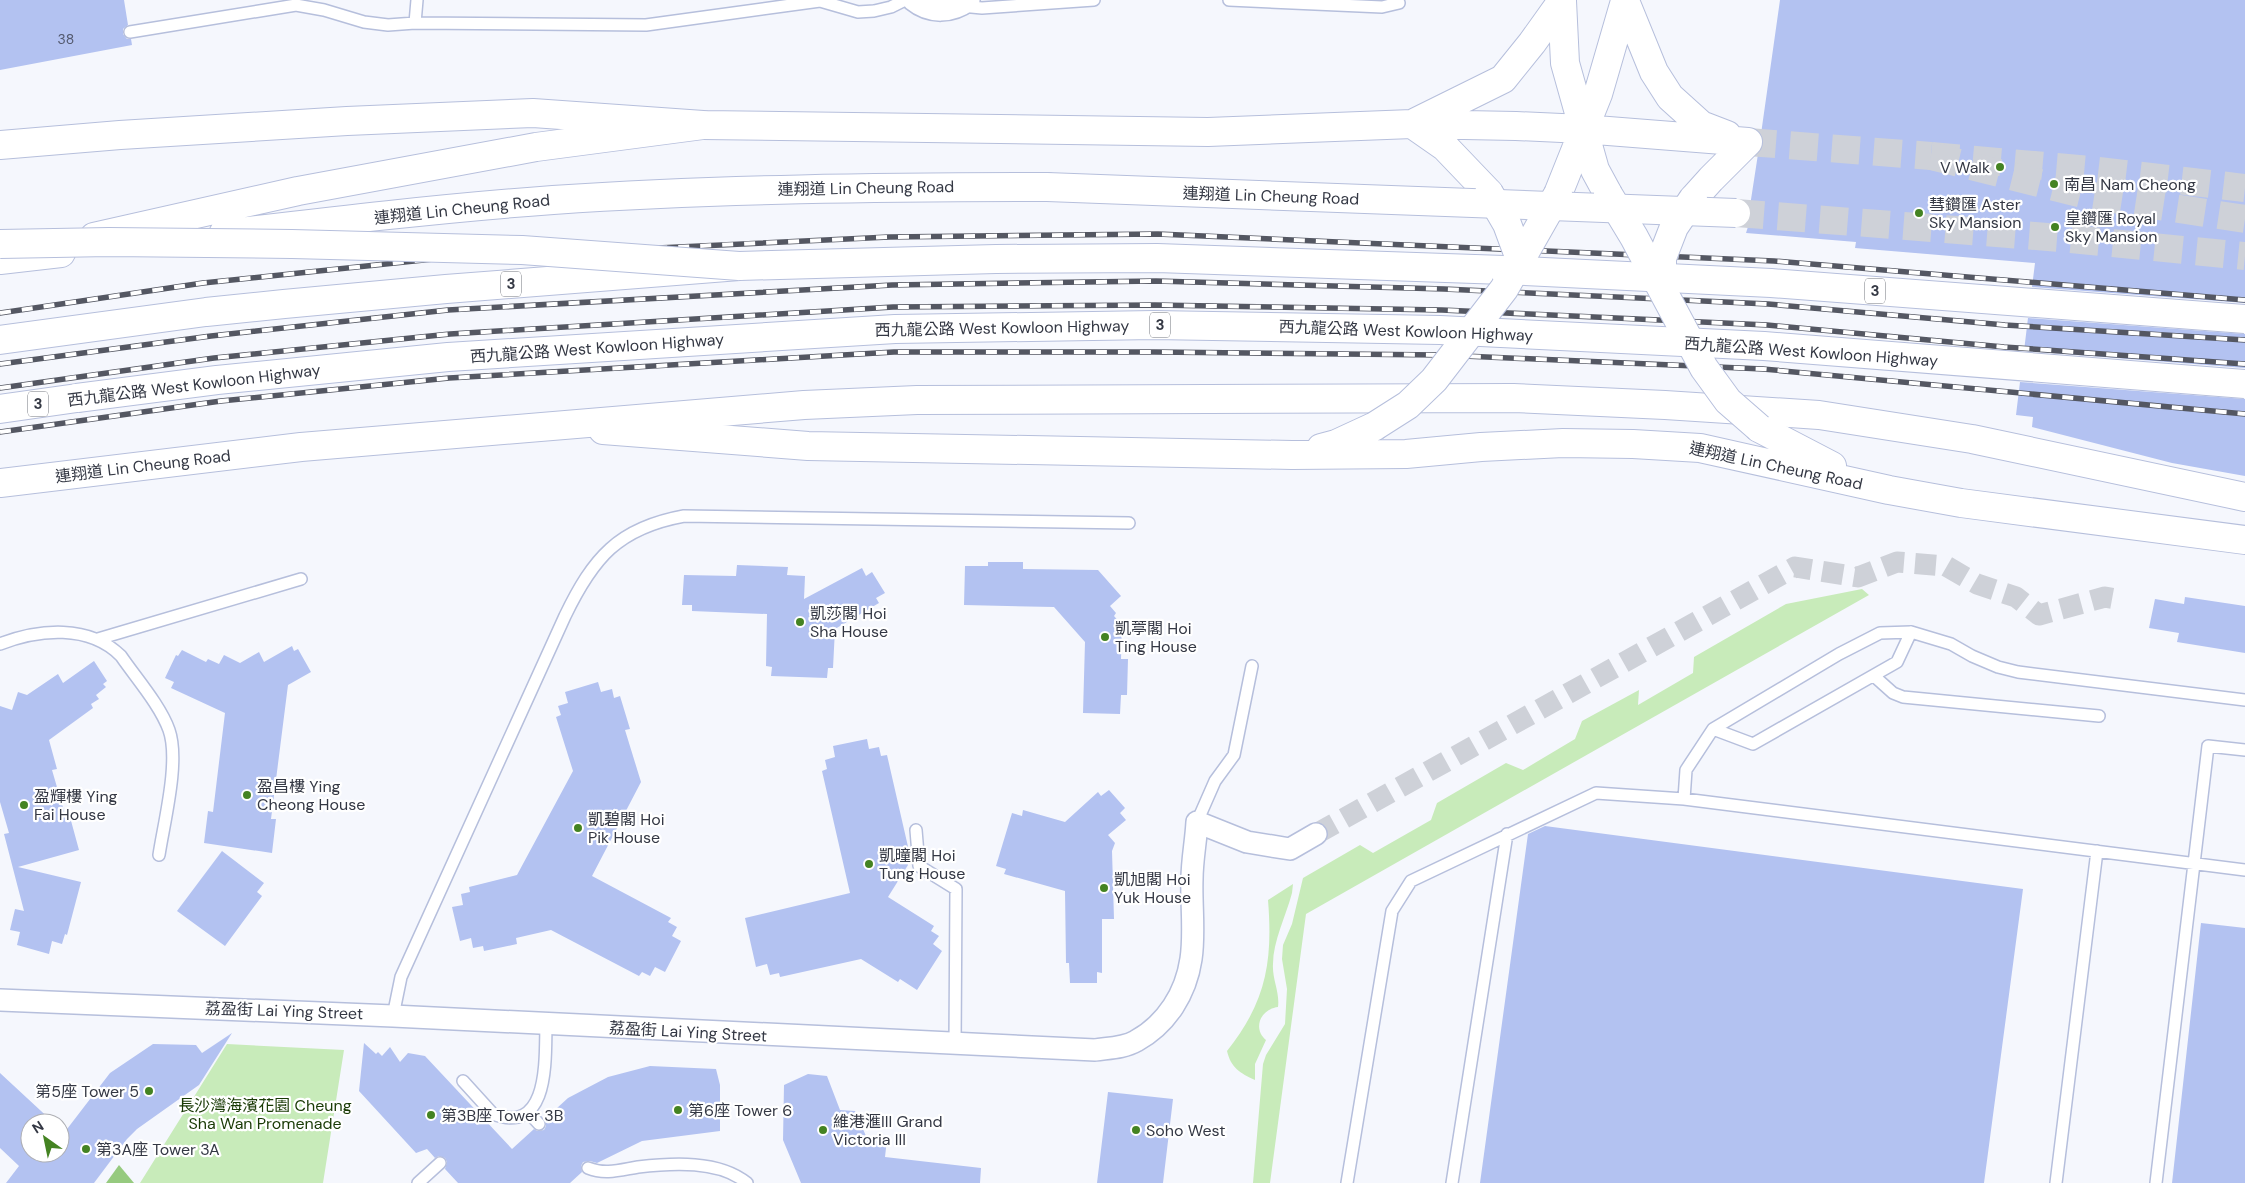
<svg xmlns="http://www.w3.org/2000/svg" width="2245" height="1183" viewBox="0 0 2245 1183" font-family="'DM Sans','Noto Sans TC',sans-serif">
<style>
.green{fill:#c8ebba}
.water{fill:#96ca7f}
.building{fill:#b3c2f1}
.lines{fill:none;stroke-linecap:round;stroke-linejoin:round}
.street-tunnel{stroke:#ced1d8;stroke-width:21;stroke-dasharray:21 11;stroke-linecap:butt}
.secondary-tunnel{stroke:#ced1d8;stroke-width:28;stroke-dasharray:28 14;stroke-linecap:butt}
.primary-tunnel{stroke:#ced1d8;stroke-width:28;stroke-dasharray:28 14;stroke-linecap:butt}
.highway-tunnel{stroke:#ced1d8;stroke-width:28;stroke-dasharray:28 14;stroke-linecap:butt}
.lane-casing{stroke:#b6bfdc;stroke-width:14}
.street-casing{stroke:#b6bfdc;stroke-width:24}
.primary-casing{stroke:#b6bfdc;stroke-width:30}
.highway-casing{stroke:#b6bfdc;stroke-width:30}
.lane{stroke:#fff;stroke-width:11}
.street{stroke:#fff;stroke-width:21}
.primary{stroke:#fff;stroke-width:28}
.highway{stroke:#fff;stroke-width:28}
.rail-casing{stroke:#545762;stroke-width:5.5}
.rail{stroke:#fff;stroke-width:4;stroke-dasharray:11;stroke-linecap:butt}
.primary-bridge-casing{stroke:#b6bfdc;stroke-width:30;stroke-linecap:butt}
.highway-bridge-casing{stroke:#b6bfdc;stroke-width:30;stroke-linecap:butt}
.primary-bridge{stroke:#fff;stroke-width:28}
.highway-bridge{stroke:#fff;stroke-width:28}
.poi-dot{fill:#448322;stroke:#fff;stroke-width:2}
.labels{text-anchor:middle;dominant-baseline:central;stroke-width:4.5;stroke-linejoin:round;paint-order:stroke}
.number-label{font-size:14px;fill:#545a6f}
.shield{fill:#fff;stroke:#71747c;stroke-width:1}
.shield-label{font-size:15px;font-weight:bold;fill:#343844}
.poi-label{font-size:16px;fill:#343844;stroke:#fff;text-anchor:start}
.street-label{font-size:16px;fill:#343844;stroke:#fff}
.park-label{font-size:16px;fill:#193a05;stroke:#fff}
</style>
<rect width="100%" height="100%" fill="#f5f7fd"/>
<!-- green -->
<path class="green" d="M1862 589 1869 595 1306 914 1270 1183H1253L1263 1064 1266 1055 1285 1024 1287 989 1282 959 1283 945 1292 924 1303 878 1360 845 1373 853 1431 820 1437 803 1506 763 1523 770 1575 739 1582 721 1639 690 1638 705 1693 673 1694 657 1786 604Z
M1293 884 1292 893C1286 916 1273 941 1273 964 1272 979 1280 992 1278 1007 1261 1009 1252 1028 1266 1040L1255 1064V1080C1240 1073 1231 1068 1227 1051 1266 1002 1273 962 1268 900Z
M227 1044 344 1050 323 1183H140Z"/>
<!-- water -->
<path class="water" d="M119 1165 134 1183H106Z"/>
<!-- building -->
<path class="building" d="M0 0H124L128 25 123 29V34L127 39H131L132 45 0 70Z
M1780 0H2245V303L2032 287 2035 263 1855 248 1856 242 1746 233 1752 214 1750 206 1758 154 1763 144 1761 134Z
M2028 318 2245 334V368L2024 351Z
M2020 382 2245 399V476L2172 463 2032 427 2033 417 2016 415Z
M988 562H1023V569L1098 570 1121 596 1110 606 1116 613 1114 616 1122 625 1121 659H1128L1127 695H1121L1120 714 1083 713 1085 642 1054 607 964 605 965 566H988Z
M737 565 788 567 787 575 805 576 804 599 862 568 866 576 872 572 885 593 876 598 879 603 835 629 833 668H828L827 678 771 676 772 667 766 666 767 614 692 611V605H682L684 575 736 576Z
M2185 597 2245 606V653L2177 642 2179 633 2149 628 2155 599 2184 604Z
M292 646 294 651 298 649 311 672 288 685 271 819H276L272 853 204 843 208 811 213 812 225 713 171 688 174 682 165 678 176 655 178 656 182 650 206 662 208 659 219 664 224 655 240 663 259 652 264 662Z
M94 661 107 681 103 684 106 687 96 695 99 699 91 704 93 708 49 740 57 769 52 770 66 818 70 817 79 850 18 867 81 882 67 935 65 934 62 944 52 941 49 954 17 945 20 932 10 930 15 909 24 911 4 834 9 833 0 802V706L12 710 18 692 27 695 58 674 63 683Z
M598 682 601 692 612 689 614 698 620 696 630 729 625 730 641 782 592 876 671 918 668 922 677 927 672 936 681 941 665 972 655 967 650 976 642 972 639 976 551 930 516 938 517 944 484 951 483 946 473 948 471 938 460 941 452 907 463 905 461 894 470 892 469 887 517 875 573 771 556 717 561 715 558 706 568 703 565 692Z
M867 739 869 749 879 747 881 756 887 755 909 851 904 852 908 865 888 897 934 926 931 931 939 936 933 944 942 951 917 990 900 979 898 982 861 959 780 977 779 973 770 975 767 964 756 967 745 918 850 893 822 771 827 769 825 760 835 757 833 746Z
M1109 790 1125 808 1120 813 1126 820 1108 835 1115 843 1112 851 1114 919H1102V973L1097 972V983H1070L1069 963H1066L1065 891 1004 874 1006 869 996 866 1012 813 1022 816 1023 810 1065 822 1098 792 1101 796Z
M1545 826 2023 889 1984 1183H1480L1528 834Z
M222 851 264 883 257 892 262 896 225 946 177 911Z
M2201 923 2245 928V1183H2172Z
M232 1033 199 1085 137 1129 127 1139 94 1183H6L19 1166 0 1148V1073L54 1123H30V1153H60V1129L64 1133 110 1073 153 1044 196 1045 202 1053Z
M364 1043 376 1054 378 1052 382 1056 390 1047 400 1062 408 1053 425 1056 512 1149 534 1129 537 1131 544 1130 546 1126 545 1119 568 1098 608 1077 650 1066 716 1069 720 1085V1131L642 1141 597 1163 590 1161 583 1162 581 1166 582 1172 570 1183H458L445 1169 447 1162 445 1158 439 1156 435 1158 427 1149 416 1153 359 1091Z
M808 1074 827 1076 840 1110 855 1111 866 1136 887 1139 885 1157 981 1168 980 1183H801L783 1140 784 1085Z
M1108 1092 1173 1099 1163 1183H1097Z"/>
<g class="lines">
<!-- street-tunnel -->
<path class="street-tunnel" d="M1316 834 1795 567 1858 577 1897 562 1946 566 1977 584 2016 597 2039 615 2105 597 2116 599"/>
<!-- secondary-tunnel -->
<path class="secondary-tunnel" d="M1931 156 2091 170 2245 188"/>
<!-- primary-tunnel -->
<path class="primary-tunnel" d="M1748 142 1931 156"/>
<!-- highway-tunnel -->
<path class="highway-tunnel" d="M1931 156 2087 195 2245 219
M1736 213 2061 238 2245 256"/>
<!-- lane casing -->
<g class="lane-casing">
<path id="lane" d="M1229 0 1382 7 1399 3
M961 6 982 8 1094 0
M415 23 417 0
M130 32 296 5 324 10 364 22 388 25 415 23 646 25 820 1 858 12 874 11 891 7 905 0
M98 639 301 579
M0 644C39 629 89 624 121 656 136 678 160 705 169 730 180 761 164 822 159 855
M1874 676 1893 693 1903 697 2099 716
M1713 729 1753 744 1897 662 1911 632
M1684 799 1686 770 1713 729 1839 654 1880 633 1911 632 1951 644 1972 656 1998 667 2018 672 2245 700
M1197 822 1215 781 1234 755 1252 666
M916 830 919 866 956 889 955 1045
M393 1016 401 977 565 616C593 558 618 528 684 516L1129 523
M463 1081 493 1114C550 1136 545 1058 546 1025
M528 1112 539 1124
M588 1168C605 1175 620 1170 638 1167 672 1163 719 1160 747 1183
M418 1183 440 1163
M1347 1183 1392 911 1411 881 1596 793 1684 799 2245 870
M1452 1183 1507 834
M2056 1183 2097 851
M2156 1183 2208 746 2245 750"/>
</g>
<!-- street casing -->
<g class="street-casing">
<path id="street" d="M913 0C930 14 952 13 969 0
M0 1000 393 1016 1095 1050C1108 1048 1124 1048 1136 1041 1167 1024 1186 993 1191 959 1195 933 1191 905 1192 879 1192 860 1196 841 1197 822L1247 842 1290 849 1316 834"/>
</g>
<!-- primary casing -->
<g class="primary-casing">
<path id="primary" d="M1562 1 1565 63 1595 170 1608 194
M1625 1 1654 72 1670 97 1701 125 1727 135
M1416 122 1503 79 1532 43 1562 1
M1412 124 1445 147 1489 193
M0 145 120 135 347 121 533 113 703 125 1208 132 1412 124 1516 126 1583 129 1748 142
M1558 194 1598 94 1625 1
M1693 199 1711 179 1748 142
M1759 428 1832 466
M603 430 808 446 1292 455 1406 454 1481 447 1563 443 1633 444 1700 448 1889 490 1961 503 2245 540
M1321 448 1336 444 1375 426"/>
</g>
<!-- highway casing -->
<g class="highway-casing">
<path id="highway" d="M223 234C333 221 443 208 553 200 718 189 882 187 1047 187
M94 237 298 191 536 147 703 125
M0 260 61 253
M0 340 206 312 284 304 446 289 739 266 996 259 1157 258 1504 270
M0 409 77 398
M0 483 301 447 804 405 917 400 1513 398 1665 405 1819 415 1972 439 2245 497"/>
</g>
<!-- lane -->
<use href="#lane" class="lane"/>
<!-- street -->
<use href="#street" class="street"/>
<!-- primary -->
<use href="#primary" class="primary"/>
<!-- highway -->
<use href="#highway" class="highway"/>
<!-- rail casing -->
<g class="rail-casing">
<path id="rail" d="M0 313 203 283 443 258 889 237 1158 234 1774 261 2245 300
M0 364 211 336 448 310 892 285 1156 281 1444 289 1768 304 2005 325 2245 340
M0 388 214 358 450 334 893 307 1155 305 1442 310 1767 325 2004 347 2245 364
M0 432 221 401 449 378 894 352H1154L1441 355 1763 369 2245 414"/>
</g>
<!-- rail -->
<use href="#rail" class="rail"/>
<!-- primary-bridge casing -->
<g class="primary-bridge-casing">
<path id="primary-bridge" d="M1489 193 1507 224 1520 259
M1608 194 1634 237 1704 368 1728 401 1759 428
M1662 287V258L1674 227 1693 199
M1375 426 1408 405 1434 380 1504 289 1558 194"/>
</g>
<!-- highway-bridge casing -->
<g class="highway-bridge-casing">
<path id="highway-bridge" d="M1047 187 1736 213
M0 244 109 242 292 244 522 250 739 266
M1504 270 1771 283 2245 319
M77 398 217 380 448 357 895 329 1154 325 1440 330 1764 346 2245 384"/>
</g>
<!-- primary-bridge -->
<use href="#primary-bridge" class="primary-bridge"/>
<!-- highway-bridge -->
<use href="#highway-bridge" class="highway-bridge"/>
</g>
<!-- markers -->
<g class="poi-dot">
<circle cx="2000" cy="167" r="5"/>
<circle cx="2054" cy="184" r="5"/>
<circle cx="1919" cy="213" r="5"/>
<circle cx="2055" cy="227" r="5"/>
<circle cx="800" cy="622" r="5"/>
<circle cx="1105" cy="637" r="5"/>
<circle cx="247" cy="795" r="5"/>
<circle cx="24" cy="805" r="5"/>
<circle cx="578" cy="828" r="5"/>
<circle cx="869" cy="864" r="5"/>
<circle cx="1104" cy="888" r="5"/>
<circle cx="149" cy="1091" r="5"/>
<circle cx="678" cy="1110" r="5"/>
<circle cx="431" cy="1115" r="5"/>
<circle cx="823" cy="1130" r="5"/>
<circle cx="1136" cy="1130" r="5"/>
<circle cx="86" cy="1149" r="5"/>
</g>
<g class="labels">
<!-- number labels -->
<g class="number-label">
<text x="66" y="39">38</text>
</g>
<!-- shield labels -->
<g class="shield">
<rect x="501" y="271.5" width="20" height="25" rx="4"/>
<rect x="1865" y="278.5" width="20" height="25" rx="4"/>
<rect x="1150" y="312.5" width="20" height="25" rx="4"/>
<rect x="28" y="391.5" width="20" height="25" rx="4"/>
</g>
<g class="shield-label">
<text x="511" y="284">3</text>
<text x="1875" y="291">3</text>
<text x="1160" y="325">3</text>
<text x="38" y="404">3</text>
</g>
<!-- poi labels -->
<g class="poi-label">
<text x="1990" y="167" text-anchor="end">V Walk</text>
<text x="2064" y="184">南昌 Nam Cheong</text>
<text x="1929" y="204">彗鑽匯 Aster<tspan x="1929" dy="18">Sky Mansion</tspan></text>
<text x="2065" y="218">皇鑽匯 Royal<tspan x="2065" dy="18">Sky Mansion</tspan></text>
<text x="810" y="613">凱莎閣 Hoi<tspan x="810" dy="18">Sha House</tspan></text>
<text x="1115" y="628">凱葶閣 Hoi<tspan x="1115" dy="18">Ting House</tspan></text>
<text x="257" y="786">盈昌樓 Ying<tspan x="257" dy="18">Cheong House</tspan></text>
<text x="34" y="796">盈輝樓 Ying<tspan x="34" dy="18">Fai House</tspan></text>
<text x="588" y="819">凱碧閣 Hoi<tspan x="588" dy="18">Pik House</tspan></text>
<text x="879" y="855">凱曈閣 Hoi<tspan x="879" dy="18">Tung House</tspan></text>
<text x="1114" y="879">凱旭閣 Hoi<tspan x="1114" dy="18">Yuk House</tspan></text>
<text x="139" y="1091" text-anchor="end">第5座 Tower 5</text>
<text x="688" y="1110">第6座 Tower 6</text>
<text x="441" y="1115">第3B座 Tower 3B</text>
<text x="833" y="1121">維港滙III Grand<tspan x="833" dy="18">Victoria III</tspan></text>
<text x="1146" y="1130">Soho West</text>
<text x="96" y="1149">第3A座 Tower 3A</text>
</g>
<!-- street labels -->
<g class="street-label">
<text transform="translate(866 188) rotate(-1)">連翔道 Lin Cheung Road</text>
<text transform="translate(1271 196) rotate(2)">連翔道 Lin Cheung Road</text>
<text transform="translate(462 209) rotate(-6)">連翔道 Lin Cheung Road</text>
<text transform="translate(1002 328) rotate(-1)">西九龍公路 West Kowloon Highway</text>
<text transform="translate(1406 331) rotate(2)">西九龍公路 West Kowloon Highway</text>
<text transform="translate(597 348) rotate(-4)">西九龍公路 West Kowloon Highway</text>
<text transform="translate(1811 352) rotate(4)">西九龍公路 West Kowloon Highway</text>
<text transform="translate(194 385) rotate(-7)">西九龍公路 West Kowloon Highway</text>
<text transform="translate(143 466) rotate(-7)">連翔道 Lin Cheung Road</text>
<text transform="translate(1776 466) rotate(12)">連翔道 Lin Cheung Road</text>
<text transform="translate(284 1011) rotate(2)">荔盈街 Lai Ying Street</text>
<text transform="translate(688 1032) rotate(3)">荔盈街 Lai Ying Street</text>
</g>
<!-- park labels -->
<g class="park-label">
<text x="265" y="1105">長沙灣海濱花園 Cheung<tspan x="265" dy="18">Sha Wan Promenade</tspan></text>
</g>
</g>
<!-- north arrow -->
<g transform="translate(45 1138) rotate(327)"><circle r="24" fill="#ffffff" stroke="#aeafb4"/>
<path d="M0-4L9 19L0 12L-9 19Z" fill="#448322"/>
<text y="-8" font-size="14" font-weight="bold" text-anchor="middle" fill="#343844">N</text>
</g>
</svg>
